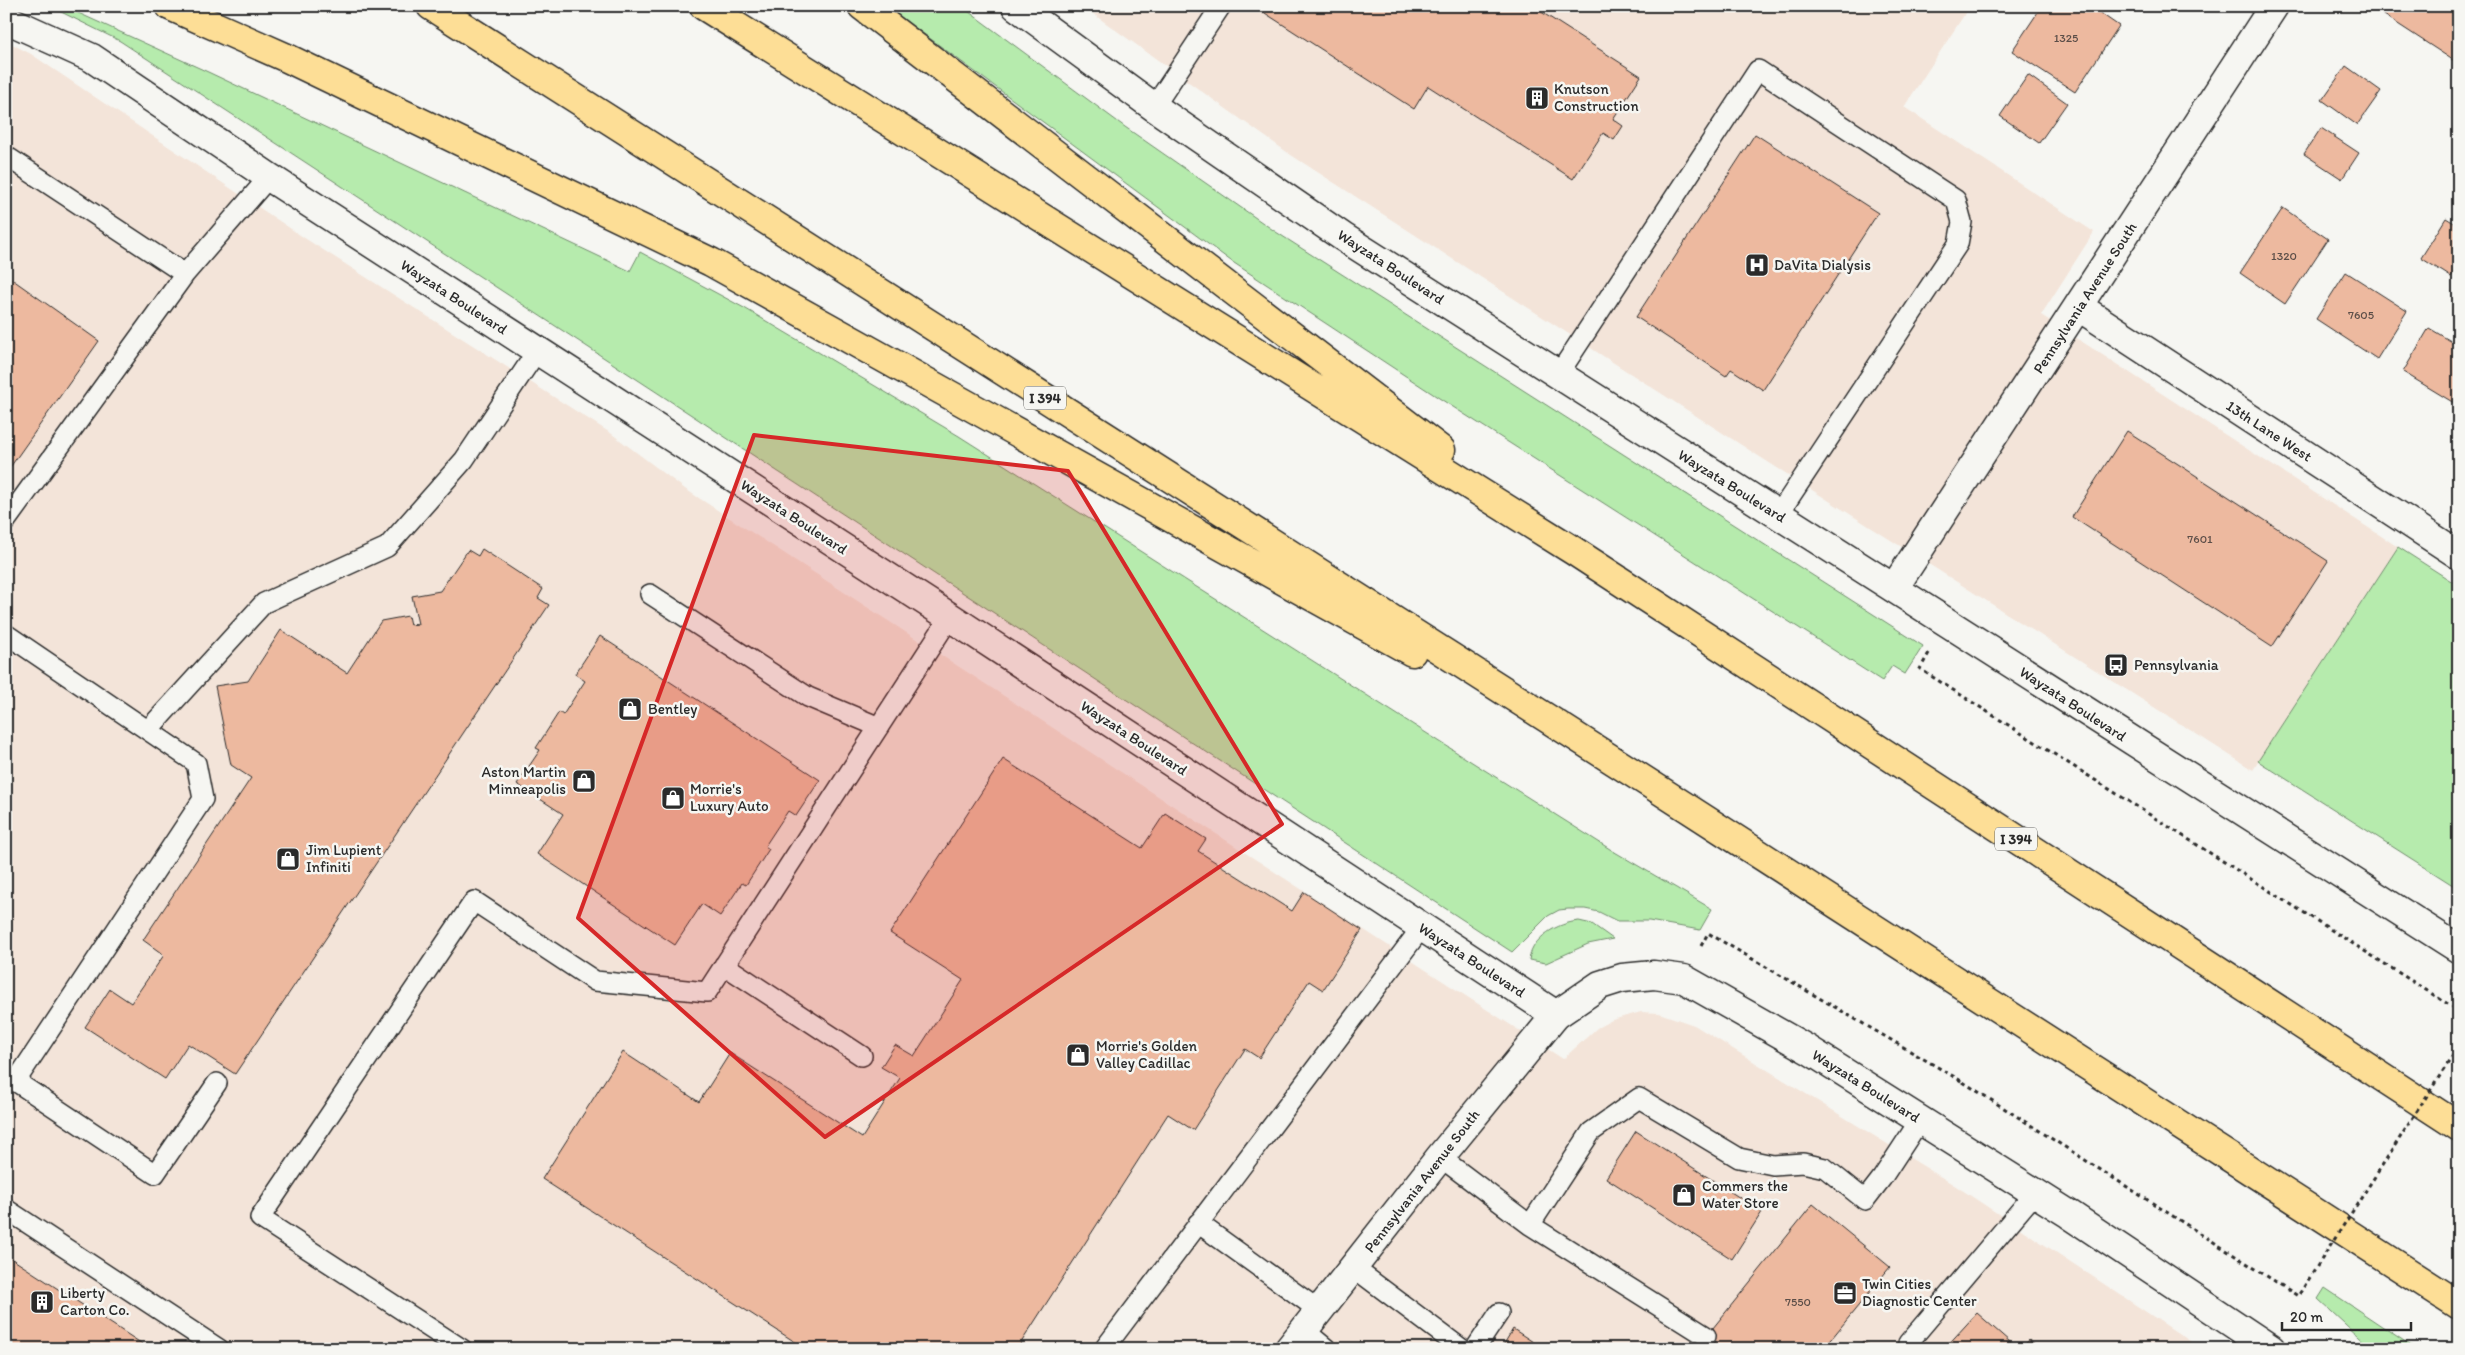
<svg xmlns="http://www.w3.org/2000/svg" width="2465" height="1355" viewBox="0 0 2465 1355" font-family="Itim,sans-serif">
<style>
.built{fill:#f3e4d9}
.green{fill:#b6ebad;stroke:#708b6c}
.building{fill:#edb99f;stroke:#2b2b2b}
.lines{fill:none;stroke-linecap:round;stroke-linejoin:round}
.service-casing{stroke:#2b2b2b;stroke-width:22}
.minor-casing{stroke:#2b2b2b;stroke-width:31}
.tertiary-casing{stroke:#2b2b2b;stroke-width:31}
.motorway-casing{stroke:#2b2b2b;stroke-width:31}
.path{stroke:#2b2b2b;stroke-width:3;stroke-dasharray:4 4;stroke-linecap:butt}
.service{stroke:#f6f6f2;stroke-width:19}
.minor{stroke:#f6f6f2;stroke-width:28}
.tertiary{stroke:#f6f6f2;stroke-width:28}
.motorway{stroke:#fdde96;stroke-width:28}
.path-bridge{stroke:#2b2b2b;stroke-width:3;stroke-dasharray:4 4;stroke-linecap:butt}
.marked{fill:#d62828;fill-opacity:0.2;stroke:#d62828;stroke-width:4;stroke-linejoin:round}
.labels{text-anchor:middle;dominant-baseline:central;stroke-width:5;stroke-linejoin:round;paint-order:stroke}
.number-label{font-size:12px;fill:#5c4e48}
.shield{fill:#f6f6f2;stroke:#686867;stroke-width:1}
.shield-label{font-size:14px;font-weight:bold;fill:#2b2b2b}
.poi-label{font-size:15px;fill:#2b2b2b;stroke:#f6f6f2;text-anchor:start}
.street-label{font-size:15px;fill:#2b2b2b;stroke:#f6f6f2}
</style>
<rect width="100%" height="100%" fill="#f6f6f2"/>
<filter id="ink" filterUnits="userSpaceOnUse"><feTurbulence type="fractalNoise" baseFrequency=".02" numOctaves="2"/><feDisplacementMap in="SourceGraphic" scale="10" xChannelSelector="R" yChannelSelector="G"/><feConvolveMatrix kernelMatrix="1 2 1 2 8 2 1 2 1" color-interpolation-filters="sRGB"/></filter>
<g filter="url(#ink)">
<!-- built -->
<path class="built" d="M1082 6H1970L1904 107 2094 232 2041 315 2398 547 2253 770 1760 457 1291 155Z
M6 41 31 54 306 239 612 434 685 489 1563 1059 1597 1028 1612 1020 1641 1012 1659 1013 1694 1025 1959 1188 2202 1349H6Z"/>
<!-- green -->
<path class="green" d="M49 6H63L208 72 630 271 640 252 746 309 959 436 1475 764 1613 851 1712 909 1700 930 1649 921H1617L1599 912 1585 909H1568L1559 910 1548 916 1512 952 120 41Z
M886 6H961L1125 127 1276 232 1923 646 1905 674 1892 666 1882 681 1439 398 1231 261Z
M2398 547 2459 586V889L2258 761Z
M1579 921 1592 924 1613 939 1588 944 1546 963 1529 960C1532 937 1558 923 1579 921Z
M2325 1288 2416 1349H2372L2318 1299Z"/>
<!-- building -->
<path class="building" d="M1254 6H1532L1641 76 1613 119 1623 126 1614 140 1603 133 1573 179 1428 86 1414 109Z
M2042 6H2090L2119 26 2075 92 2012 51Z
M2381 6H2459V64L2378 11Z
M2346 66 2381 91 2357 125 2322 100Z
M2028 75 2067 103 2039 143 2000 116Z
M2321 128 2359 153 2342 179 2304 154Z
M1755 134 1878 213 1763 390 1731 369 1726 376 1636 317Z
M2283 208 2328 239 2285 304 2240 273Z
M2446 218 2459 226V265L2451 277 2421 258Z
M2346 272 2407 311 2377 359 2316 319Z
M6 275 99 341 6 473Z
M2429 328 2459 346V406L2403 372Z
M2127 431 2328 561 2272 647 2072 517Z
M482 549 543 589 538 598 549 605 235 1074 188 1044 165 1079 85 1027 110 989 131 1003 164 955 143 940 251 778 231 765 215 686 248 681 281 630 347 673 381 621 408 616 410 625 418 624 412 596 440 591 468 550 478 556Z
M600 636 820 780 796 816 788 811 765 846 769 849 746 885 742 883 720 916 702 904 675 945 537 854 563 814 517 784 540 750 536 748 559 712 563 715 585 681 575 674Z
M1003 759 1142 848 1165 813 1206 839 1198 851 1292 911 1304 892 1362 930 1323 990 1309 981 1259 1058 1245 1049 1193 1130 1168 1114 1017 1349H806L542 1179 623 1052 699 1102 730 1053 862 1138 900 1078 881 1067 895 1045 914 1056 963 980 890 933Z
M1636 1131 1762 1212 1732 1259 1606 1178Z
M1813 1204 1890 1267 1823 1349H1696Z
M6 1255 150 1349H6Z
M1977 1313 2018 1349H1944Z
M1513 1329 1544 1349H1501Z
M2029 1340 2039 1349H2021Z
M1863 1341 1872 1349H1856Z"/>
<g class="lines">
<!-- service casing -->
<g class="service-casing">
<path id="service" d="M1154 107 1221 6
M6 156 185 274
M1558 375 1758 70 1956 200 1962 222 1958 244 1778 515
M6 521 185 274 269 177
M650 594 808 697 879 727
M6 634 196 763 203 799 16 1081
M148 730 264 603 387 547 464 460 537 351
M724 965 862 1056
M6 1075 155 1174 217 1083
M1440 1157 1530 1225 1706 1336
M6 1209 219 1349
M1198 1223 1320 1311
M1530 1225 1591 1132 1639 1098 1739 1158 1773 1165 1803 1163 1825 1168 1865 1200 1882 1178 1920 1120
M1354 1268 1462 1349
M1304 1330 1327 1349
M1908 1343 2035 1193
M462 1349 260 1218 474 901 595 981 707 992 950 617
M1104 1349 1422 927
M1475 1349 1499 1313"/>
</g>
<!-- minor casing -->
<g class="minor-casing">
<path id="minor" d="M6 19 92 58 269 177 950 617 1556 1015
M2079 307 2459 555
M1894 588 2274 6"/>
</g>
<!-- tertiary casing -->
<g class="tertiary-casing">
<path id="tertiary" d="M1016 6 1154 107 1343 237 2459 949
M1289 1349 1440 1157 1556 1015 1600 985 1622 978 1654 975 1684 979 1809 1050 2069 1214 2271 1349"/>
</g>
<!-- motorway casing -->
<g class="motorway-casing">
<path id="motorway" d="M170 6 287 58 711 262 1412 652
M431 6 1658 789 2459 1305
M704 6 1574 551 2459 1127
M862 6 1441 450"/>
</g>
<!-- path -->
<path class="path" d="M1929 653 1920 669 2459 1011
M1701 946 1708 933 1963 1082"/>
<!-- service -->
<use href="#service" class="service"/>
<!-- minor -->
<use href="#minor" class="minor"/>
<!-- tertiary -->
<use href="#tertiary" class="tertiary"/>
<!-- motorway -->
<use href="#motorway" class="motorway"/>
<!-- path-bridge -->
<path class="path-bridge" d="M1963 1082 2298 1296 2459 1046"/>
</g>
</g>
<!-- marked area -->
<path class="marked" d="M754 435 1068 471 1282 824 825 1137 578 918Z"/>
<!-- icons -->
<defs>
<g id="building-square" transform="scale(1.25)"><rect x="-9" y="-9" width="18" height="18" rx="4" fill="#2b2b2b" stroke="#f6f6f2"/><path d="M-4-6H4V6H1V3H-1V6H-4ZM-2.5-4.3h1.7v1.8h-1.7ZM.8-4.3h1.7v1.8H.8ZM-2.5-1h1.7V.8h-1.7ZM.8-1h1.7V.8H.8Z" fill="#fff"/></g>
<g id="hospital-square" transform="scale(1.25)"><rect x="-9" y="-9" width="18" height="18" rx="4" fill="#2b2b2b" stroke="#f6f6f2"/><path d="M-5-5h3v3.5h4V-5h3V5h-3V1.5h-4V5h-3Z" fill="#fff"/></g>
<g id="bus-square" transform="scale(1.25)"><rect x="-9" y="-9" width="18" height="18" rx="4" fill="#2b2b2b" stroke="#f6f6f2"/><path d="M-5-6H5V4H4V6H2V4H-2V6H-4V4H-5ZM-3.5-4V0h7V-4ZM-3.5 1.2v1.5H-2V1.2ZM2 1.2v1.5H3.5V1.2Z" fill="#fff"/></g>
<g id="shop-square" transform="scale(1.25)"><rect x="-9" y="-9" width="18" height="18" rx="4" fill="#2b2b2b" stroke="#f6f6f2"/><path d="M-5-2.5h2.3a2.7 3.5 0 0 1 5.4 0H5L5.5 6h-11ZM-1.5-2.5h3a1.5 2.3 0 0 0-3 0Z" fill="#fff"/></g>
<g id="office-square" transform="scale(1.25)"><rect x="-9" y="-9" width="18" height="18" rx="4" fill="#2b2b2b" stroke="#f6f6f2"/><path d="M-6-3h4V-5.5h4V-3h4V5H-6ZM-1-4.5V-3h2v-1.5ZM-6 0V1H6V0Z" fill="#fff"/></g>
</defs>
<g fill-rule="evenodd">
<use href="#building-square" x="1537" y="98"/>
<use href="#hospital-square" x="1757" y="265"/>
<use href="#bus-square" x="2116" y="665"/>
<use href="#shop-square" x="630" y="709"/>
<use href="#shop-square" x="584" y="781"/>
<use href="#shop-square" x="673" y="798"/>
<use href="#shop-square" x="288" y="859"/>
<use href="#shop-square" x="1078" y="1055"/>
<use href="#shop-square" x="1684" y="1195"/>
<use href="#office-square" x="1845" y="1293"/>
<use href="#building-square" x="42" y="1302"/>
</g>
<g class="labels">
<!-- number labels -->
<g class="number-label">
<text x="2066" y="38">1325</text>
<text x="2284" y="256">1320</text>
<text x="2361" y="315">7605</text>
<text x="2200" y="539">7601</text>
<text x="1798" y="1302">7550</text>
</g>
<!-- shield labels -->
<g class="shield">
<rect x="1024" y="386.5" width="42" height="23" rx="4"/>
<rect x="1995" y="827.5" width="42" height="23" rx="4"/>
</g>
<g class="shield-label">
<text x="1045" y="398">I 394</text>
<text x="2016" y="839">I 394</text>
</g>
<!-- poi labels -->
<g class="poi-label">
<text x="1554" y="89">Knutson<tspan x="1554" dy="17">Construction</tspan></text>
<text x="1774" y="265">DaVita Dialysis</text>
<text x="2134" y="665">Pennsylvania</text>
<text x="648" y="709">Bentley</text>
<text x="566" y="772" text-anchor="end">Aston Martin<tspan x="566" dy="17">Minneapolis</tspan></text>
<text x="690" y="789">Morrie's<tspan x="690" dy="17">Luxury Auto</tspan></text>
<text x="306" y="850">Jim Lupient<tspan x="306" dy="17">Infiniti</tspan></text>
<text x="1096" y="1046">Morrie's Golden<tspan x="1096" dy="17">Valley Cadillac</tspan></text>
<text x="1702" y="1186">Commers the<tspan x="1702" dy="17">Water Store</tspan></text>
<text x="1862" y="1284">Twin Cities<tspan x="1862" dy="17">Diagnostic Center</tspan></text>
<text x="60" y="1293">Liberty<tspan x="60" dy="17">Carton Co.</tspan></text>
</g>
<!-- street labels -->
<g class="street-label">
<text transform="translate(1391 267) rotate(33)">Wayzata Boulevard</text>
<text transform="translate(454 297) rotate(33)">Wayzata Boulevard</text>
<text transform="translate(2085 298) rotate(-57)">Pennsylvania Avenue South</text>
<text transform="translate(2269 431) rotate(33)">13th Lane West</text>
<text transform="translate(1732 486) rotate(32)">Wayzata Boulevard</text>
<text transform="translate(794 517) rotate(33)">Wayzata Boulevard</text>
<text transform="translate(2073 704) rotate(33)">Wayzata Boulevard</text>
<text transform="translate(1134 738) rotate(33)">Wayzata Boulevard</text>
<text transform="translate(1472 960) rotate(33)">Wayzata Boulevard</text>
<text transform="translate(1866 1086) rotate(32)">Wayzata Boulevard</text>
<text transform="translate(1422 1181) rotate(-52)">Pennsylvania Avenue South</text>
</g>
</g>
<!-- margin -->
<rect width="2465" height="1355" fill="none" stroke="#f6f6f2" stroke-width="25"/>
<rect x="12" y="12" width="2440" height="1330" fill="none" stroke="#2b2b2b" stroke-width="2" filter="url(#ink)"/>
<!-- scale -->
<path d="M2282 1322v8h129v-8" fill="none" stroke="#2b2b2b" stroke-width="2.5"/>
<text x="2290" y="1322" font-size="15" fill="#2b2b2b" stroke="#f6f6f2" stroke-width="4" paint-order="stroke">20 m</text>
</svg>
